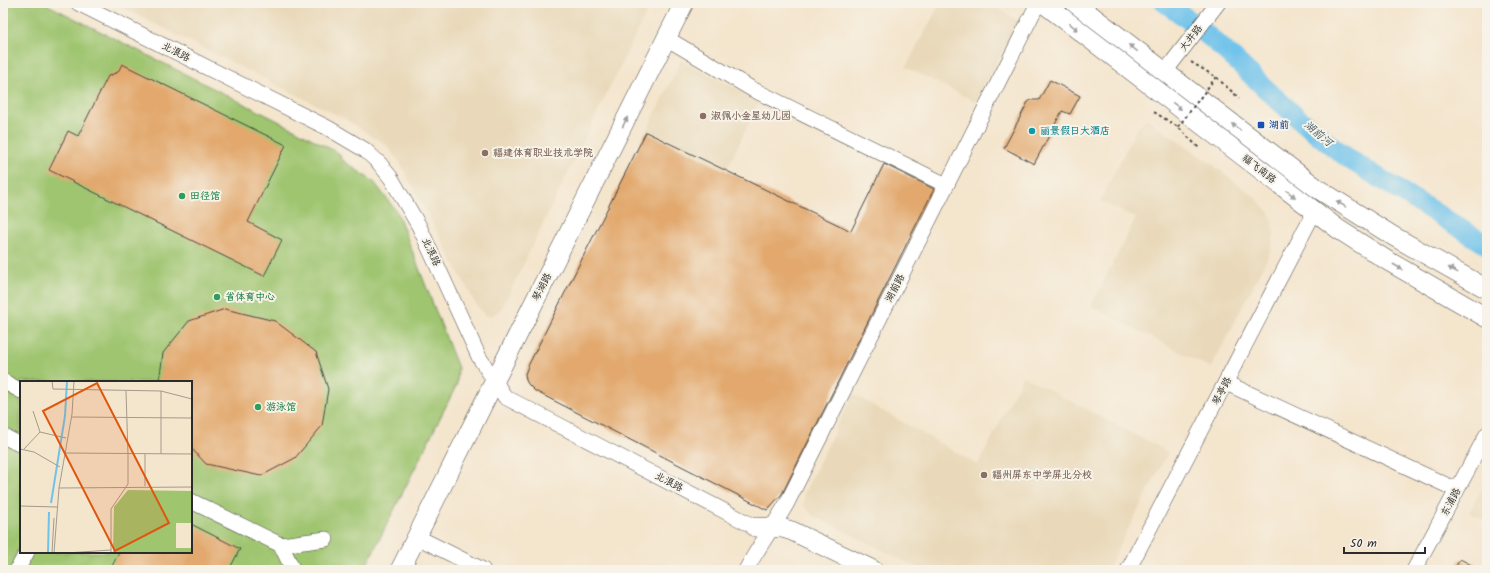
<svg xmlns="http://www.w3.org/2000/svg" width="1490" height="573" viewBox="0 0 1490 573" font-family="Kalam,'LXGW WenKai TC',sans-serif">
<style>
.built{fill:#e9d9ba}
.green{fill:#9fc56f;stroke:#65784d;fill-rule:evenodd}
.lines{fill:none;stroke-linecap:round;stroke-linejoin:round}
.river{stroke:#6fc3eb;stroke-width:20}
.building{fill:#e2a86d}
.minor-casing{stroke:#494743;stroke-width:16}
.major-casing{stroke:#494743;stroke-width:20}
.path{stroke:#494743;stroke-width:2;stroke-dasharray:3 3;stroke-linecap:butt}
.minor{stroke:#fff;stroke-width:15}
.major{stroke:#fff;stroke-width:19}
.path-bridge{stroke:#494743;stroke-width:2;stroke-dasharray:3 3;stroke-linecap:butt}
.oneway{fill:#a0a0a0}
.education-dot{fill:#8d6e63;stroke:#f7f3e8;stroke-width:1.5}
.transit-dot{fill:#1a4fb4;stroke:#f7f3e8;stroke-width:1.5}
.culture-dot{fill:#0f9aa8;stroke:#f7f3e8;stroke-width:1.5}
.leisure-dot{fill:#2e9e5b;stroke:#f7f3e8;stroke-width:1.5}
.labels{text-anchor:middle;dominant-baseline:central;stroke-width:4;stroke-linejoin:round;paint-order:stroke}
.street-label{font-size:10px;fill:#2b2b2b;stroke:#f7f3e8}
.education-label{font-size:10px;font-weight:bold;fill:#785e54;stroke:#f7f3e8;text-anchor:start}
.transit-label{font-size:10px;font-weight:bold;fill:#164399;stroke:#f7f3e8;text-anchor:start}
.culture-label{font-size:10px;font-weight:bold;fill:#0d838f;stroke:#f7f3e8;text-anchor:start}
.leisure-label{font-size:10px;font-weight:bold;fill:#27864d;stroke:#f7f3e8;text-anchor:start}
.water-label{font-size:11px;font-style:italic;fill:#3f5965;stroke:#f7f3e8}
.inset-river{fill:none;stroke:#6fc3eb;stroke-width:2}
.inset-road{fill:none;stroke:#a49b8c;stroke-width:1}
.view{fill:#df570e;fill-opacity:0.15;stroke:#df570e;stroke-width:2}
.inset-edge{fill:none;stroke:#2b2b2b;stroke-width:2}
</style>
<rect width="100%" height="100%" fill="#f7f3e8"/>
<filter id="ink" filterUnits="userSpaceOnUse"><feTurbulence type="fractalNoise" baseFrequency=".025" numOctaves="2"/><feDisplacementMap in="SourceGraphic" scale="8" xChannelSelector="R" yChannelSelector="G"/><feConvolveMatrix kernelMatrix="1 2 1 2 8 2 1 2 1" color-interpolation-filters="sRGB"/></filter>
<filter id="wash" filterUnits="userSpaceOnUse"><feTurbulence type="fractalNoise" baseFrequency=".012" numOctaves="4" result="noise"/><feDisplacementMap in="SourceGraphic" scale="16" xChannelSelector="R" yChannelSelector="G"/><feGaussianBlur stdDeviation="0.9" result="paint"/><feColorMatrix in="noise" values="0 0 0 0 0 0 0 0 0 0 0 0 0 0 0 0 0 1.4 0 .05"/><feComposite in="paint" operator="in"/></filter>
<g filter="url(#wash)">
<rect width="100%" height="100%" fill="#f4e5cd"/>
<!-- built -->
<path class="built" d="M113 3H651L504 304 499 311 493 315 486 316 477 306 399 161 386 145 345 119Z
M940 3H990L1018 21 976 102 906 67Z
M681 61 760 100 726 171 646 132Z
M1147 119 1213 165 1254 196 1269 213 1272 222 1274 232 1273 242 1269 255 1211 368 1091 306 1136 218 1100 201 1137 128Z
M1023 376 1168 452 1107 570H922L812 515 804 506V493L853 394 978 465Z
M1487 480V522L1469 512Z"/>
<!-- green -->
<path class="green" d="M3 3H44L294 129 340 154 341 159 374 182 397 212 458 368 457 384 364 570H3ZM21 382H191V552H21Z"/>
<g class="lines">
<!-- river -->
<path class="river" d="M1165 3C1203 28 1235 60 1268 91 1295 116 1323 140 1352 161L1487 245"/>
</g>
<g id="blocks">
<!-- building -->
<path class="building" d="M122 64 286 145 248 222 282 240 264 276 49 170 68 131 78 136 108 76 118 72Z
M1050 80 1080 96 1070 114 1062 111 1034 164 1004 148 1028 102 1031 100H1039Z
M646 132 851 231 884 164 934 189 782 494 767 510 535 391 528 384 526 380 525 374 529 364Z
M225 309 275 321 316 352 328 389 322 426 295 458 261 476 206 464 191 448V382H159L163 353 189 321Z
M191 524 240 549 229 570H110L119 552H191Z
M1460 559 1481 570H1454Z"/>
</g>
</g>
<g filter="url(#ink)">
<use href="#blocks" fill-opacity="0" stroke="#494743" stroke-width="1"/>
<g class="lines">
<!-- minor casing -->
<g class="minor-casing">
<path id="minor" d="M78 3 328 128 365 150 379 163 391 178 419 226 479 357 505 397 755 527
M666 38 752 89 946 185
M1164 73 1218 3
M3 381 21 391
M1226 383 1457 490
M3 436 21 445
M191 501 281 545 293 570
M417 537 483 570
M281 545 326 539
M17 570 27 552
M746 570C758 547 774 526 787 503L1038 3
M1128 570 1314 212
M1414 570 1487 434"/>
</g>
<!-- major casing -->
<g class="major-casing">
<path id="major" d="M1043 3 1338 229 1388 261 1487 318
M1075 3 1318 189 1393 236 1487 289
M755 527 782 528 792 531 873 570
M400 570 684 3"/>
</g>
<!-- path -->
<path class="path" d="M1191 62 1216 77 1239 98
M1154 112 1178 127 1199 148"/>
<!-- minor -->
<use href="#minor" class="minor"/>
<!-- major -->
<use href="#major" class="major"/>
<!-- path-bridge -->
<path class="path-bridge" d="M1178 127 1216 77"/>
</g>
<!-- one-way arrows -->
<defs><path id="oneway-solid" d="M-6-.8H1V-3.2L6.5 0L1 3.2V.8H-6Z"/></defs>
<g class="oneway">
<use href="#oneway-solid" transform="translate(1074 27) rotate(38)"/>
<use href="#oneway-solid" transform="translate(1133 48) rotate(-142)"/>
<use href="#oneway-solid" transform="translate(1177 106) rotate(38)"/>
<use href="#oneway-solid" transform="translate(625 122) rotate(-63)"/>
<use href="#oneway-solid" transform="translate(1236 127) rotate(-143)"/>
<use href="#oneway-solid" transform="translate(1291 194) rotate(38)"/>
<use href="#oneway-solid" transform="translate(1341 204) rotate(-148)"/>
<use href="#oneway-solid" transform="translate(1398 267) rotate(30)"/>
<use href="#oneway-solid" transform="translate(1453 270) rotate(-151)"/>
</g>
</g>
<!-- markers -->
<g class="education-dot">
<circle cx="703" cy="116" r="4"/>
<circle cx="485" cy="153" r="4"/>
<circle cx="984" cy="475" r="4"/>
</g>
<rect class="transit-dot" x="1257" y="121" width="8" height="8" rx="2"/>
<circle class="culture-dot" cx="1032" cy="131" r="4"/>
<g class="leisure-dot">
<circle cx="182" cy="196" r="4"/>
<circle cx="217" cy="297" r="4"/>
<circle cx="258" cy="407" r="4"/>
</g>
<g class="labels">
<!-- street labels -->
<g class="street-label">
<text transform="translate(1191 38) rotate(-52)">大井路</text>
<text transform="translate(176 52) rotate(27)">北浪路</text>
<text transform="translate(1259 169) rotate(38)">福飞南路</text>
<text transform="translate(431 252) rotate(65)">北浪路</text>
<text transform="translate(542 287) rotate(-63)">琴湖路</text>
<text transform="translate(895 288) rotate(-63)">湖前路</text>
<text transform="translate(1222 391) rotate(-63)">琴亭路</text>
<text transform="translate(669 482) rotate(27)">北浪路</text>
<text transform="translate(1451 502) rotate(-62)">东浦路</text>
</g>
<!-- education labels -->
<g class="education-label">
<text x="711" y="116">淑佩小金星幼儿园</text>
<text x="493" y="153">福建体育职业技术学院</text>
<text x="992" y="475">福州屏东中学屏北分校</text>
</g>
<!-- transit labels -->
<g class="transit-label">
<text x="1269" y="125">湖前</text>
</g>
<!-- culture labels -->
<g class="culture-label">
<text x="1040" y="131">丽景假日大酒店</text>
</g>
<!-- leisure labels -->
<g class="leisure-label">
<text x="190" y="196">田径馆</text>
<text x="225" y="297">省体育中心</text>
<text x="266" y="407">游泳馆</text>
</g>
<!-- water labels -->
<g class="water-label">
<text transform="translate(1318 134) rotate(40)">湖前河</text>
</g>
</g>
<!-- overview -->
<g transform="translate(20 381)">
<rect width="172" height="172" fill="#f4e5cd"/>
<path d="M108 109 171 110 172 142H156V167H171V172H93L94 126Z" fill="#9fc56f"/>
<path class="inset-river" d="M31 122 45 35 47 0M28 172 29 131"/>
<path class="inset-road" d="M32 0 33 8 141 10 172 18M106 10 108 74M141 10V73M13 30 20 51 46 57M52 36 172 37M0 68 14 71 40 86M4 68 20 51M45 72 172 73M125 73V105M39 107 172 106M0 125 37 126M32 172 34 137M34 172 39 107 52 33 54 0M46 172 91 169M91 172V128L108 103V74"/>
<path class="view" d="M77 2 149 142 95 170 23 30Z"/>
<rect width="172" height="172" class="inset-edge"/>
</g>
<!-- margin -->
<rect width="1490" height="573" fill="none" stroke="#f7f3e8" stroke-width="16"/>
<!-- scale -->
<path d="M1344 547v6h81v-6" fill="none" stroke="#2b2b2b" stroke-width="2"/>
<text x="1350" y="547" font-size="12" fill="#2b2b2b" stroke="#f7f3e8" stroke-width="3" paint-order="stroke">50 m</text>
</svg>
